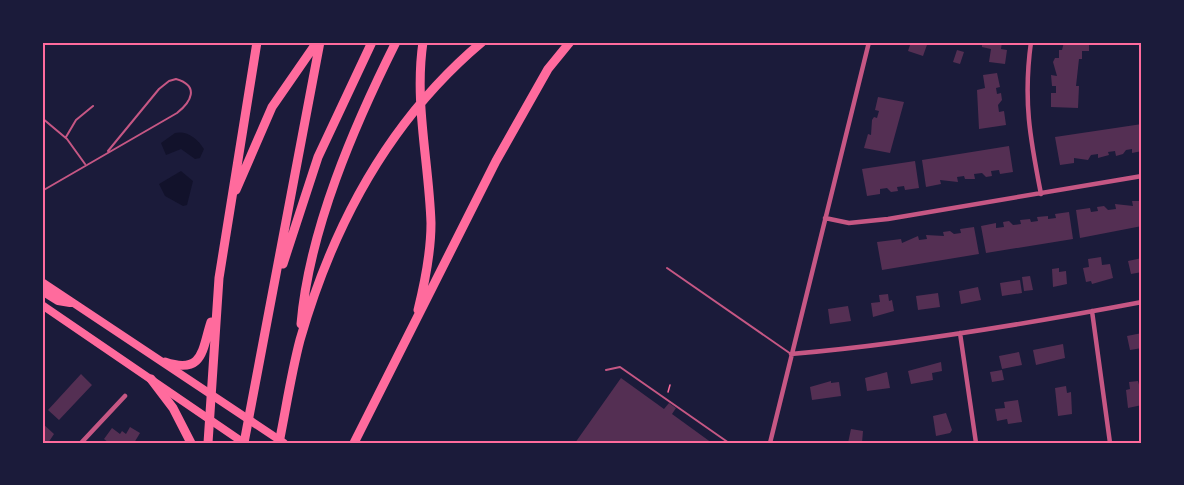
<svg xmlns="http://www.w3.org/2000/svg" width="1184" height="485" viewBox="0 0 1184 485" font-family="'Nunito Sans',sans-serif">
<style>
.water{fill:#12122b}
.building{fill:#542f53}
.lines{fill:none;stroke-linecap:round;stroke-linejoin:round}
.path{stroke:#ff6b9d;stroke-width:1.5}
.service{stroke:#c65784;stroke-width:2}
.minor{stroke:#c65784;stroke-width:4.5}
.primary{stroke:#ff6b9d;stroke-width:8}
.motorway{stroke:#ff6b9d;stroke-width:9}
.neatline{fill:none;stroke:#ff6b9d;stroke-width:2}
</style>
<rect width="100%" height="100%" fill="#1b1b3a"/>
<!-- water -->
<path class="water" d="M175 133C187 130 198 139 204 149L200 158 195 159 181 149 166 155 161 143Z
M181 171 193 181 187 205 183 206 165 196 159 184Z"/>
<!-- building -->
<path class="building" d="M911 42H928L923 56 908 51Z
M982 42H1002L1001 49 1007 50 1005 64 989 62 991 49 982 47Z
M1064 42H1089V51H1082V59H1079L1076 86H1079L1078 108 1051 107V93H1056V86H1052L1051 75 1057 76 1053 62 1055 58H1059V50H1062Z
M957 50 964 52 960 64 953 62Z
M997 73 1000 87 996 88 997 94 1001 93 1002 100 998 105 999 112 1004 111 1006 125 979 129 977 90 985 88 983 75Z
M878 97 904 102 890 153 864 148 868 134 871 135 872 120 874 117 877 118 879 111 875 110Z
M1142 124V151L1132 153V149L1126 150 1123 154 1116 156 1115 151 1108 152 1109 155 1098 158V154L1091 155 1088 160 1074 158V163L1060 165 1055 137Z
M1009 146 1013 172 1000 174 999 170 991 171 992 176 986 177 982 173 974 174 975 179H965L964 176 957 177 958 182 940 180 941 184 926 187 922 160Z
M915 161 919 188 905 190 904 186 897 187 898 191 891 192 887 188 880 189V194L867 196 862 169Z
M1132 201H1142V226L1080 238 1076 210 1090 208 1091 212 1098 211 1097 207 1104 206 1108 210 1116 209 1115 204 1133 206Z
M1069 212 1073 239 986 253 981 226 996 223V228L1004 227 1003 222 1009 221 1013 225 1021 224 1020 220 1030 219 1031 222 1038 221 1037 217 1048 216V219L1056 218 1055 214Z
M974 227 979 254 882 270 877 242 901 239 902 243 918 236 919 240 927 239 926 235 944 236 943 232 950 231 954 234 961 233 960 229Z
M1101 257 1102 265 1110 264 1113 278 1092 284 1091 281 1086 282 1083 268 1089 267 1088 259Z
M1142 258V272L1131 274 1128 261Z
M1059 268V272L1066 271 1067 284 1053 287 1052 269Z
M1030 276 1033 290 1024 291 1022 277Z
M1020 280 1022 293 1002 296 1000 283Z
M978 287 981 300 961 304 959 291Z
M938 293 940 307 918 310 916 296Z
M888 294 889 301 892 300 894 311 873 317 871 303 880 302 879 295Z
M848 306 851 321 830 324 828 309Z
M1142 333V348L1130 350 1127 336Z
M1063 344 1065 358 1036 365 1033 350Z
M1019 352 1022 365 1002 369 999 356Z
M941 362 942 371 932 373 933 380 911 384 908 371Z
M1002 370 1004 380 992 382 990 372Z
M887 372 890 388 867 391 865 378Z
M81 374 92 385 59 420 48 410Z
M621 378 664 409 669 403 676 408 672 414 712 443H575Z
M831 381V383L839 382 841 396 812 400 810 387Z
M1138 381 1140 388H1142V405L1128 408 1126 390 1130 389 1129 382Z
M1066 386 1067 393 1071 392 1072 414 1058 416 1055 388Z
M1018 400 1022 422 1008 424 1007 419 997 421 995 409 1005 408 1004 402Z
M946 413 952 430 950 433 936 436 933 416Z
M42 423 54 434 48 443H42Z
M130 427 140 433 134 443H109L104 439 112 428 120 434 122 431 126 434Z
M851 429 863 431 862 443H848Z"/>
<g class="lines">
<!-- path -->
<path class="path" d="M668 392 670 385"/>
<!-- service -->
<path class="service" d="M42 118 67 139 85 164
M66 137 76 120 93 106
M42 191 177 113C191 102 200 86 176 79L169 81 159 89 108 151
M667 268 791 354
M606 370 620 367 729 443"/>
<!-- minor -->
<path class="minor" d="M1031 42C1023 100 1030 138 1041 194
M825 218 849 223 888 219 1142 176
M1092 311 1110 443
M960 333 976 443
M791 354C908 344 1026 324 1142 302
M81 443 125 396
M770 443 869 42"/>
<!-- primary -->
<path class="primary" d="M42 282 284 443
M42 291 58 301 70 303
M42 305 244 443"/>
<!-- motorway -->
<path class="motorway" d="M236 190 272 107 317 42
M283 264 318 157 372 42
M418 310C425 282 431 252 431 223 429 162 414 103 423 42
M301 324C309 230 354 126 396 42
M165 362C204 375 202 349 211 322
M151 379 173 408 191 443
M208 443 219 278 257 42
M244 443 320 42
M279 443C286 409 291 374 300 340 333 225 389 120 482 42
M354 443 496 161 548 69 570 42"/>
</g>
<!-- border -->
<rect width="1184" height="485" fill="none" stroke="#1b1b3a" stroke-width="87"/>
<rect x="44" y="44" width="1096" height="398" class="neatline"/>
</svg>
